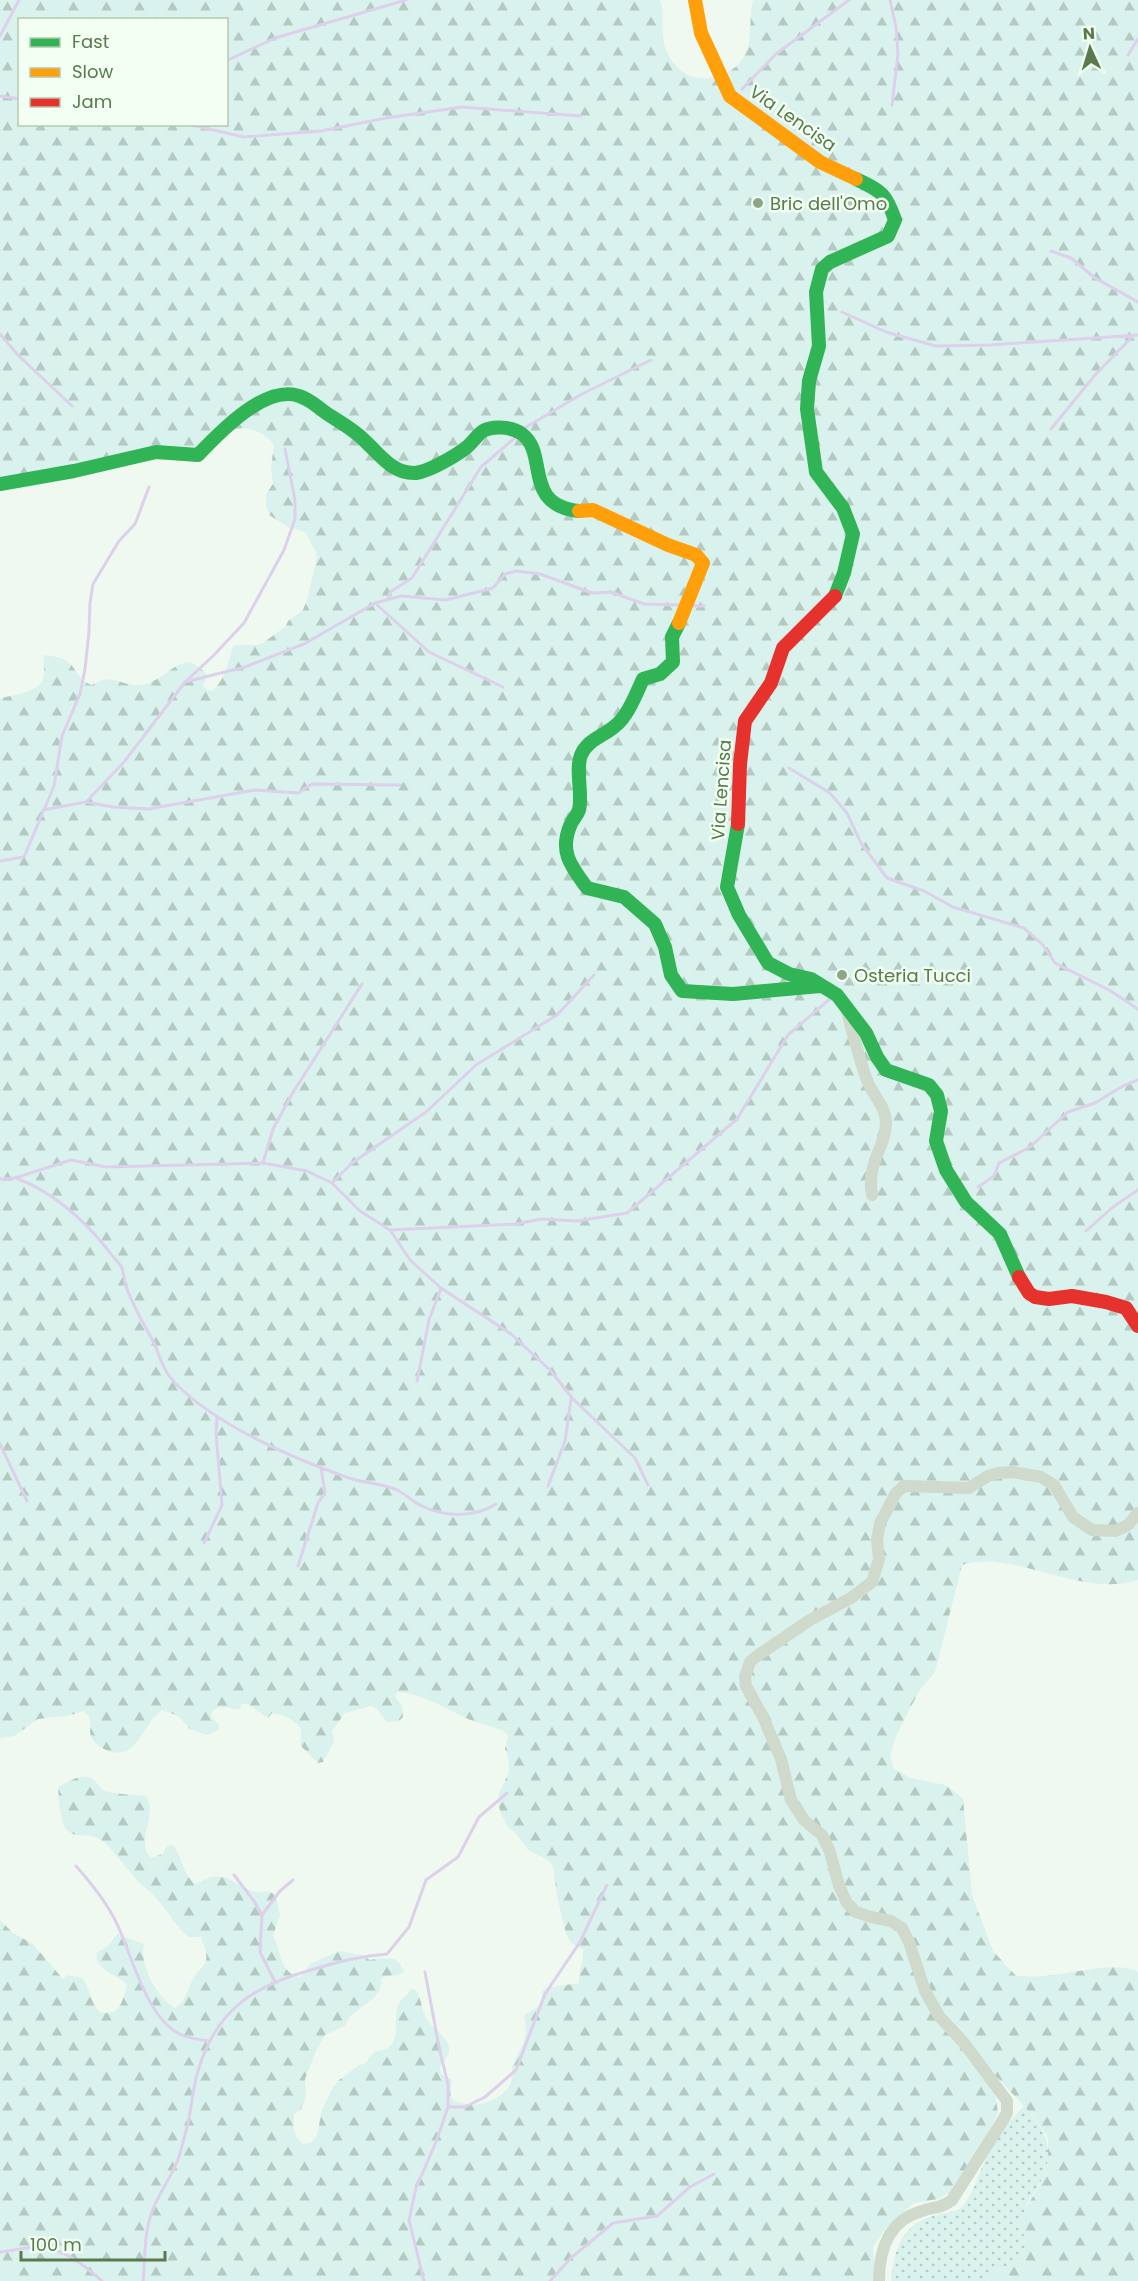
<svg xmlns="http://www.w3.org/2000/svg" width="1138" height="2281" viewBox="0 0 1138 2281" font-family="Poppins,sans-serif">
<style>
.green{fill:url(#green-dots)}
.forest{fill:url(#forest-firs);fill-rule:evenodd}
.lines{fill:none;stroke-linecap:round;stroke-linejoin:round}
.stream{stroke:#ddd0ea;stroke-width:3}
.street{stroke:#cfd9cc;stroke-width:12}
.fast{stroke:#30b455;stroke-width:14}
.slow{stroke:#ff9f0a;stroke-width:14}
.jam{stroke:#e5322d;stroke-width:14}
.poi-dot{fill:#8da685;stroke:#f2fff2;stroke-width:2}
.labels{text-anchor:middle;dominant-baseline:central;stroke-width:5;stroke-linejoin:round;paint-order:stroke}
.street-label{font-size:18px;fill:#587a4c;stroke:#f2fff2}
.poi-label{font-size:18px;fill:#587a4c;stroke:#f2fff2;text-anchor:start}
</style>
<defs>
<pattern id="green-dots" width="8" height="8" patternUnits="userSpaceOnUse" patternTransform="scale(1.5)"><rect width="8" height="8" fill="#daf2ed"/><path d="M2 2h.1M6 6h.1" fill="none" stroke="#b4c9c2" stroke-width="1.8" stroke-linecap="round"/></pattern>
<pattern id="forest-firs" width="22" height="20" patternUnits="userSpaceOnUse" patternTransform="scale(1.5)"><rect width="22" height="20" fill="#daf2ed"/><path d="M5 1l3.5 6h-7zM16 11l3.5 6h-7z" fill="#b4c9c2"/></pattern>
</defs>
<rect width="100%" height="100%" fill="#eff9ef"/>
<!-- green -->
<path class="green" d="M1024 2106C1047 2132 1057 2152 1039 2185 1035 2194 1028 2200 1025 2209 1020 2223 1025 2233 1025 2246 1025 2250 1023 2256 1022 2260L999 2269 987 2281H891C894 2247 903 2222 940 2214 949 2212 959 2212 965 2203 977 2186 982 2164 992 2145 1000 2131 1013 2118 1024 2106Z"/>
<!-- forest -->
<path class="forest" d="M0 0H660C666 16 659 34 666 50 678 75 696 84 722 75 734 70 742 63 747 50 752 34 749 17 753 0H1138V1580C1080 1599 1014 1548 962 1565L935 1672 919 1691 896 1736 890 1756 894 1769 911 1778 945 1785 963 1798 972 1895 993 1951 1016 1976C1025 1976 1035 1977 1044 1976 1069 1975 1117 1960 1138 1972V2281H987L999 2269 1022 2260 1025 2247 1022 2221 1025 2209 1039 2187 1048 2163V2138L1033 2116 998 2078 995 2089 998 2114 957 2189 938 2199 914 2203 886 2228 873 2247 876 2281H0V1920L13 1933 33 1944 63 1979 67 1975 82 1978C91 1989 90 2001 97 2009 99 2012 102 2013 105 2013 121 2015 124 1996 127 1985 118 1973 93 1971 97 1952L107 1947 117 1934 144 1944C139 1965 157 1997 175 2008 188 2000 187 1987 195 1976 198 1970 204 1968 206 1960 208 1953 203 1944 201 1937H189L184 1933C173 1922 166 1908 155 1897 149 1890 141 1885 135 1878 124 1865 114 1850 101 1840 92 1832 77 1840 67 1830 61 1825 57 1792 59 1786 69 1782 84 1771 94 1780 99 1785 101 1790 108 1792 121 1795 133 1794 146 1796 159 1815 134 1841 151 1858L162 1854 168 1845 174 1846C183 1860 182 1873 195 1884 202 1882 206 1877 212 1877 230 1874 237 1886 252 1891 260 1893 267 1890 275 1894L280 1915 273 1936C282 1950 279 1974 300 1977L304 1974 310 1964 340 1951 361 1955 370 1960 381 1958 394 1959 399 1962 404 1971 399 1975 387 1976 382 1978 380 1990 373 1999 350 2016 345 2026 325 2035 316 2051 305 2079 306 2097 301 2109 294 2114C294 2127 292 2137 304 2144L312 2142 317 2135 322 2110 333 2087 339 2080 359 2065 365 2064C367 2061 370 2056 374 2053 379 2049 387 2051 391 2045 401 2033 392 2016 399 2003 402 1997 408 1996 411 1989L416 1990C422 2000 422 2013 428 2021 434 2031 451 2038 449 2052 448 2058 441 2062 440 2068L441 2074 451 2079C453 2086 448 2092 452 2099 469 2111 504 2102 511 2082 514 2076 510 2071 513 2064 522 2044 530 2040 524 2016 534 2008 544 2008 542 1992L546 1988 579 1983C578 1972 584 1961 583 1949L572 1944 566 1934 557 1896 553 1866 549 1861 528 1850 517 1835 508 1827 501 1814 498 1803 499 1793 509 1772V1760L505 1749 508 1736 504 1731C492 1726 480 1724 468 1719 444 1708 424 1694 397 1692L395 1697 402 1706 403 1717 399 1721 387 1722 376 1708 371 1706 345 1713 332 1731 334 1742C330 1749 327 1755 323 1762L318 1763 301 1746C300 1740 302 1736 301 1730 299 1721 281 1714 272 1713L268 1718 248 1704H242L240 1709C228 1710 214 1701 211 1717L219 1725 218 1730 207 1735 190 1729 178 1716 162 1710C157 1714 152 1719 149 1724 138 1740 130 1760 106 1750 101 1748 93 1742 91 1737 88 1727 95 1722 84 1711L67 1716 38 1719 14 1736 0 1738V698C12 696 39 692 43 679 46 672 42 663 44 655 52 656 61 657 68 662 77 669 79 681 92 685 115 671 119 687 141 685 161 683 172 662 191 662L204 671 207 676 203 686 207 690 212 691C227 678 227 662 234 645H257L263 643 286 626 288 621 303 610 307 600 317 558 316 552 305 532 288 527 269 515 266 504V494L273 484 271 467 274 445C265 431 241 423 227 432 221 436 216 445 211 451L162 455 0 480ZM20 20H226V124H20Z"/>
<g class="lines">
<!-- stream -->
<path class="stream" d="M890 0 896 27 898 54 892 105
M0 36 19 0
M1128 55 1138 39
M226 61 275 38 406 0
M742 89 776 54 849 0
M0 96 20 99
M187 124 244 137 321 131 386 118 462 107 581 116
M1051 251 1071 258 1095 278 1138 302
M842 312 886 332 936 346 990 345 1138 335
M0 334 18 355 72 406
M523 429 580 395 651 360
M1051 429 1095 375 1133 336
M388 599 390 592 412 578 481 467 517 436
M375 603 429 652 503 687
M694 606H704
M185 682 245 667 304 644 375 603 401 596 446 600 493 588 505 574 516 571 540 574 592 593 611 592 644 604 681 605
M789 768 830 793 847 813 861 843 887 878 924 891 953 907 1024 928 1042 944 1055 963 1109 990 1138 1009
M86 802 124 762 185 682 213 656 244 623 284 550 295 519V500L285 449
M43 810 86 802 113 807 148 809 255 790 298 793 312 784 400 785
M0 861 24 857 54 786 62 736 80 694 85 669 89 632 90 603 93 584 119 541 135 524 149 487
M263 1163 273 1129 292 1094 362 984
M16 1178C53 1192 84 1220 108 1250 112 1256 119 1262 122 1268 124 1274 124 1280 126 1286 132 1305 143 1322 152 1339 160 1355 162 1370 175 1383 216 1425 292 1458 346 1477 362 1483 379 1483 395 1489 404 1493 412 1501 422 1506 444 1517 475 1518 496 1504
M0 1179 15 1178 71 1160 106 1167 263 1163 307 1171 332 1183 360 1211 390 1230 410 1260 441 1288 511 1334 551 1371 572 1398 635 1458 648 1485
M332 1183 352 1163 426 1112 476 1065 557 1015 594 975
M978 1187 994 1176 999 1163 1030 1147 1068 1112 1095 1103 1123 1086 1138 1080
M390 1230 515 1224 542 1219 577 1221 627 1213 737 1119 788 1035 831 998
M1086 1231 1113 1207 1138 1190
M417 1381 429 1320 441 1288
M0 1444 27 1501
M548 1486 565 1441 571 1399
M204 1543 222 1505 216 1433 217 1417
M298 1566 318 1503 325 1493 321 1467
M76 1866C91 1883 106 1901 116 1922 132 1954 146 2020 182 2035 191 2039 201 2040 210 2041
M234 1875 254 1901 262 1915
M275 1982 260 1952 262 1915 280 1891 293 1880
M448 2107H465L485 2097 516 2070 545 1994 580 1942 607 1885
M0 2252C12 2251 25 2247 37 2247 62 2247 84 2265 102 2281
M143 2281C145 2263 144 2244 148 2226 152 2203 167 2185 176 2164 180 2156 182 2146 184 2138 192 2115 191 2093 198 2071 216 2010 253 1986 311 1970 336 1962 361 1956 387 1954L409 1927 426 1880 458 1857 479 1817 507 1793
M424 2281 409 2220 416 2188 436 2142 448 2107V2084L440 2052 425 1972
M550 2281 571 2258 613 2223 657 2216 690 2187 714 2174"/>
<!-- street -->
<path class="street" d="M847 1012C853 1034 859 1058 867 1080 872 1094 886 1107 886 1122 886 1148 866 1162 872 1195
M879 2281C879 2250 889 2220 922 2211 934 2207 942 2208 952 2200L1003 2120 1007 2113V2101L964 2043 939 2016 925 1991 909 1942 902 1928 891 1921 871 1917 856 1912 847 1903 839 1886 830 1852 822 1835 804 1820 791 1800 781 1759 763 1717 746 1686 745 1677 750 1662 757 1656 810 1620 851 1598 872 1582 879 1559 877 1540 880 1523 896 1493 904 1486 969 1488 988 1476 998 1473 1013 1472 1041 1477 1054 1485 1073 1517 1092 1530 1115 1531 1128 1525 1138 1513"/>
<!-- fast -->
<path class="fast" d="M0 484 74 471 156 452 198 455C219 433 265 384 299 396 310 399 320 409 329 415 342 423 356 431 366 442 380 455 392 473 414 473 427 473 457 455 467 447 473 442 477 435 483 431 493 425 513 427 522 434 549 454 522 505 579 511
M835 596 844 573 853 534 843 508 816 472 807 409 809 381 819 346 816 292 822 269 830 262 888 236 895 220C886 193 881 191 856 179
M679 623 672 637 673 662 660 674 643 679C636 694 628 716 615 726 604 736 587 740 581 755 575 770 583 794 579 810 577 816 572 820 570 826 559 853 572 867 587 888L624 897 655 924 665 947 671 975 682 991 733 994 820 986
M738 824 727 887 739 915 768 963 789 974 811 979 837 995 866 1033 877 1057 886 1070 929 1085 937 1095 941 1111 936 1141 946 1170 966 1202 1000 1234 1019 1277"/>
<!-- slow -->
<path class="slow" d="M695 0 701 33 730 96 820 162 856 179
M579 511 593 510 668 545 696 555 703 563 679 623"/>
<!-- jam -->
<path class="jam" d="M738 824 740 764 745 721 771 683 783 648 835 596
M1019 1277 1029 1293 1035 1297 1049 1299 1072 1296 1106 1302 1126 1308 1138 1326"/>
</g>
<!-- markers -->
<g class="poi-dot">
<circle cx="758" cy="203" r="6"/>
<circle cx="842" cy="975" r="6"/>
</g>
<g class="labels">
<!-- street labels -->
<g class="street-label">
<text transform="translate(793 118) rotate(35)">Via Lencisa</text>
<text transform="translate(721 790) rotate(-86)">Via Lencisa</text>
</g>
<!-- poi labels -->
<g class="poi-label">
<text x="770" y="203">Bric dell'Omo</text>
<text x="854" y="975">Osteria Tucci</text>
</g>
</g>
<!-- legend -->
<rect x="18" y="18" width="210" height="108" fill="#f2fff2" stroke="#b4cab0" stroke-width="1.5"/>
<rect x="30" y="38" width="30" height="9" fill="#30b455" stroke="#b4cab0" stroke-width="1.5"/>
<text x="72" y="48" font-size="18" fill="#587a4c">Fast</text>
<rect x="30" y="68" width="30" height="9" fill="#ff9f0a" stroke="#b4cab0" stroke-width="1.5"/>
<text x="72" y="78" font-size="18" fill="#587a4c">Slow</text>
<rect x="30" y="98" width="30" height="9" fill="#e5322d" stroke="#b4cab0" stroke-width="1.5"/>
<text x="72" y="108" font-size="18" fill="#587a4c">Jam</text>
<!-- north arrow -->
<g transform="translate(1090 48) rotate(356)" stroke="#f2fff2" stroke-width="4.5" paint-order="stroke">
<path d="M0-4.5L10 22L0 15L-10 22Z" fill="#587a4c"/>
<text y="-9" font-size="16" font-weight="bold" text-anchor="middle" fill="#587a4c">N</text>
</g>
<!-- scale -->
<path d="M21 2251v9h144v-9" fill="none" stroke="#587a4c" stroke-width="3"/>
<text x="30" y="2251" font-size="18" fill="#587a4c" stroke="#f2fff2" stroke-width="4.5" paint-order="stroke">100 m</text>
</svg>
